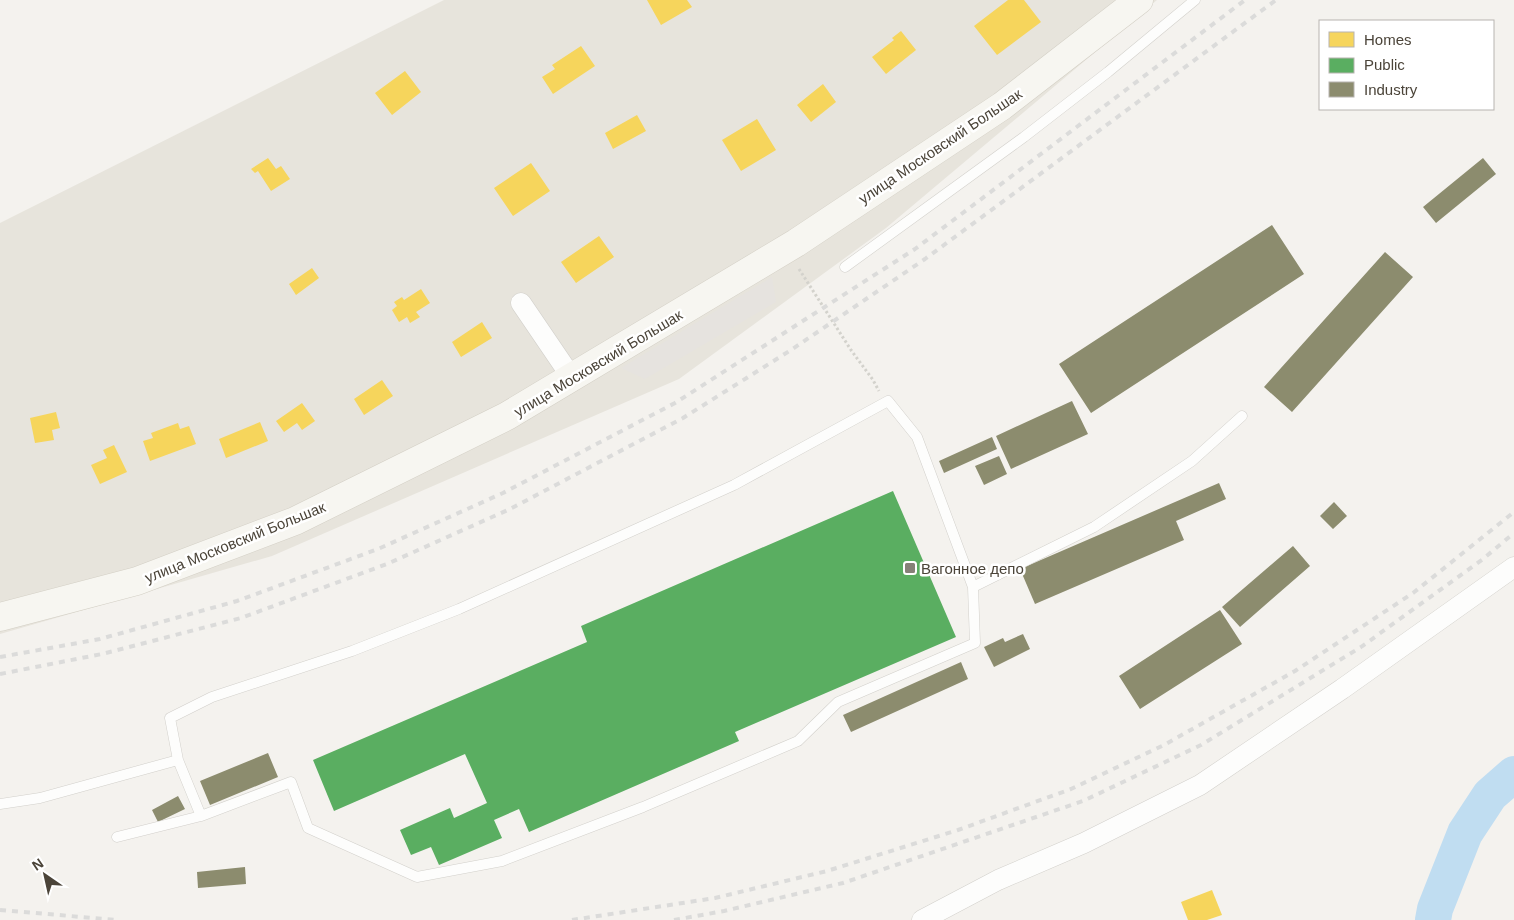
<svg xmlns="http://www.w3.org/2000/svg" width="1514" height="920" viewBox="0 0 1514 920" font-family="Helvetica,sans-serif">
<style>
.residential{fill:#e7e4dc}
.parking{fill:#e6e3df}
.homes{fill:#f6d55c}
.public{fill:#5aae61}
.industry{fill:#8c8c6e}
.lines{fill:none;stroke-linecap:round;stroke-linejoin:round}
.river{stroke:#c0ddf1;stroke-width:36}
.lane-casing{stroke:#d2d0cb;stroke-width:11}
.street-casing{stroke:#d2d0cb;stroke-width:21}
.secondary-casing{stroke:#d3cfc5;stroke-width:29}
.path{stroke:#d3d2cc;stroke-width:3;stroke-dasharray:2.5 2.5;stroke-linecap:butt}
.lane{stroke:#fdfdfc;stroke-width:10}
.street{stroke:#fdfdfc;stroke-width:20}
.secondary{stroke:#f7f6f1;stroke-width:28}
.rail{stroke:#dbdbda;stroke-width:4;stroke-dasharray:6 6;stroke-linecap:butt}
.poi-dot{fill:#868178;stroke:#fff;stroke-width:2}
.labels{text-anchor:middle;dominant-baseline:central;stroke-width:5;stroke-linejoin:round;paint-order:stroke}
.street-label{font-size:15px;fill:#4b4439;stroke:#fff}
.poi-label{font-size:15px;fill:#4b4439;stroke:#fff;text-anchor:start}
</style>
<rect width="100%" height="100%" fill="#f4f2ee"/>
<!-- residential -->
<path class="residential" d="M444 0H1157L886 228 679 379 272 556 0 634V223Z"/>
<!-- parking -->
<path class="parking" d="M772 277 776 302 645 379 621 368Z"/>
<!-- homes -->
<path class="homes" d="M647 0H687L692 7 661 25Z
M1008 0H1024L1041 22 997 55 974 26Z
M901 31 916 50 886 74 872 57 894 40 892 38Z
M581 46 595 66 553 94 542 77 555 69 552 65Z
M405 71 421 92 392 115 375 93Z
M823 84 836 102 811 122 797 105Z
M637 115 646 131 613 149 605 133Z
M757 119 776 150 741 171 722 140Z
M268 158 276 169 281 166 290 179 271 191 258 171 255 173 251 169Z
M531 163 550 191 513 216 494 188Z
M599 236 614 257 576 283 561 262Z
M312 268 319 278 296 295 289 284Z
M421 289 430 303 416 312 420 317 410 323 407 317 399 322 392 310 397 306 394 302 402 297 404 300Z
M482 322 492 338 461 357 452 342Z
M382 380 393 396 364 415 354 399Z
M302 403 315 421 302 430 297 423 284 432 276 421Z
M56 412 60 428 52 430 54 440 35 443 30 418Z
M260 422 268 441 226 458 219 439Z
M178 423 180 429 189 426 196 444 150 461 143 441 153 438 151 433Z
M114 445 127 472 100 484 91 465 107 458 103 450Z
M1212 890 1222 915 1207 920H1188L1181 902Z"/>
<!-- public -->
<path class="public" d="M893 491 956 637 735 732 739 741 529 832 519 809 494 820 502 838 439 865 431 847 411 855 400 830 450 808 454 818 487 803 465 754 334 811 313 760 587 642 581 626Z"/>
<!-- industry -->
<path class="industry" d="M1483 158 1496 174 1436 223 1423 207Z
M1272 225 1304 274 1091 413 1059 364Z
M1385 252 1413 277 1292 412 1264 387Z
M1072 401 1088 434 1011 469 996 436Z
M992 437 997 449 944 473 939 461Z
M999 456 1007 474 984 485 975 466Z
M1219 483 1226 499 1176 521 1184 540 1035 604 1020 569Z
M1334 502 1347 516 1333 529 1320 516Z
M1293 546 1310 566 1240 627 1222 607Z
M1220 610 1242 644 1140 709 1119 676Z
M1023 634 1030 649 994 667 984 647 1003 638 1005 642Z
M961 662 968 679 851 732 843 715Z
M268 753 278 777 210 805 200 781Z
M178 796 185 809 158 822 152 810Z
M245 867 246 884 198 888 197 872Z"/>
<g class="lines">
<!-- river -->
<path class="river" d="M1433 920 1435 909 1465 833 1490 795 1514 774"/>
<!-- lane casing -->
<g class="lane-casing">
<path id="lane" d="M845 267 1024 137 1108 72 1195 0
M178 760 201 816 291 782 308 828 417 877 502 861 643 807 798 741 838 702 975 643 973 587
M0 804 40 798 178 760 170 718 212 697 352 651 459 609 734 485 888 401 917 437 973 587 1094 527 1192 461 1242 416
M117 837 201 816"/>
</g>
<!-- street casing -->
<g class="street-casing">
<path id="street" d="M521 303 572 378
M922 920 998 880 1084 843 1200 785 1342 689 1514 567"/>
</g>
<!-- secondary casing -->
<g class="secondary-casing">
<path id="secondary" d="M0 617 137 581 295 521 507 416 796 243 1002 106 1139 0"/>
</g>
<!-- path -->
<path class="path" d="M799 269 851 350 873 380 879 391"/>
<!-- lane -->
<use href="#lane" class="lane"/>
<!-- street -->
<use href="#street" class="street"/>
<!-- secondary -->
<use href="#secondary" class="secondary"/>
<!-- rail -->
<path class="rail" d="M0 657 100 639 237 601 378 549 503 493 675 403 915 249 1245 0
M0 674 102 654 241 618 387 564 510 509 683 418 791 350 925 259 1276 0
M0 910 117 920
M572 920 715 898 827 871 958 830 1071 789 1164 745 1295 671 1413 593 1514 512
M674 920 724 911 843 883 1083 801 1201 745 1361 647 1483 559 1514 533"/>
</g>
<!-- markers -->
<rect class="poi-dot" x="904" y="562" width="12" height="12" rx="2.5"/>
<g class="labels">
<!-- street labels -->
<g class="street-label">
<text transform="translate(940 146) rotate(-34)">улица Московский Большак</text>
<text transform="translate(598 363) rotate(-31)">улица Московский Большак</text>
<text transform="translate(235 542) rotate(-22)">улица Московский Большак</text>
</g>
<!-- poi labels -->
<g class="poi-label">
<text x="921" y="568">Вагонное депо</text>
</g>
</g>
<!-- legend -->
<rect x="1319" y="20" width="175" height="90" fill="#ffffff" stroke="#b7b4b0"/>
<rect x="1329" y="32" width="25" height="15" fill="#f6d55c" stroke="#b7b4b0"/>
<text x="1364" y="45" font-size="15" fill="#4b4439">Homes</text>
<rect x="1329" y="58" width="25" height="15" fill="#5aae61" stroke="#b7b4b0"/>
<text x="1364" y="70" font-size="15" fill="#4b4439">Public</text>
<rect x="1329" y="82" width="25" height="15" fill="#8c8c6e" stroke="#b7b4b0"/>
<text x="1364" y="95" font-size="15" fill="#4b4439">Industry</text>
<!-- north arrow -->
<g transform="translate(45 875) rotate(326)" stroke="#ffffff" stroke-width="4" paint-order="stroke">
<path d="M0-4L9 19L0 12L-9 19Z" fill="#4b4439"/>
<text y="-8" font-size="14" font-weight="bold" text-anchor="middle" fill="#4b4439">N</text>
</g>
</svg>
